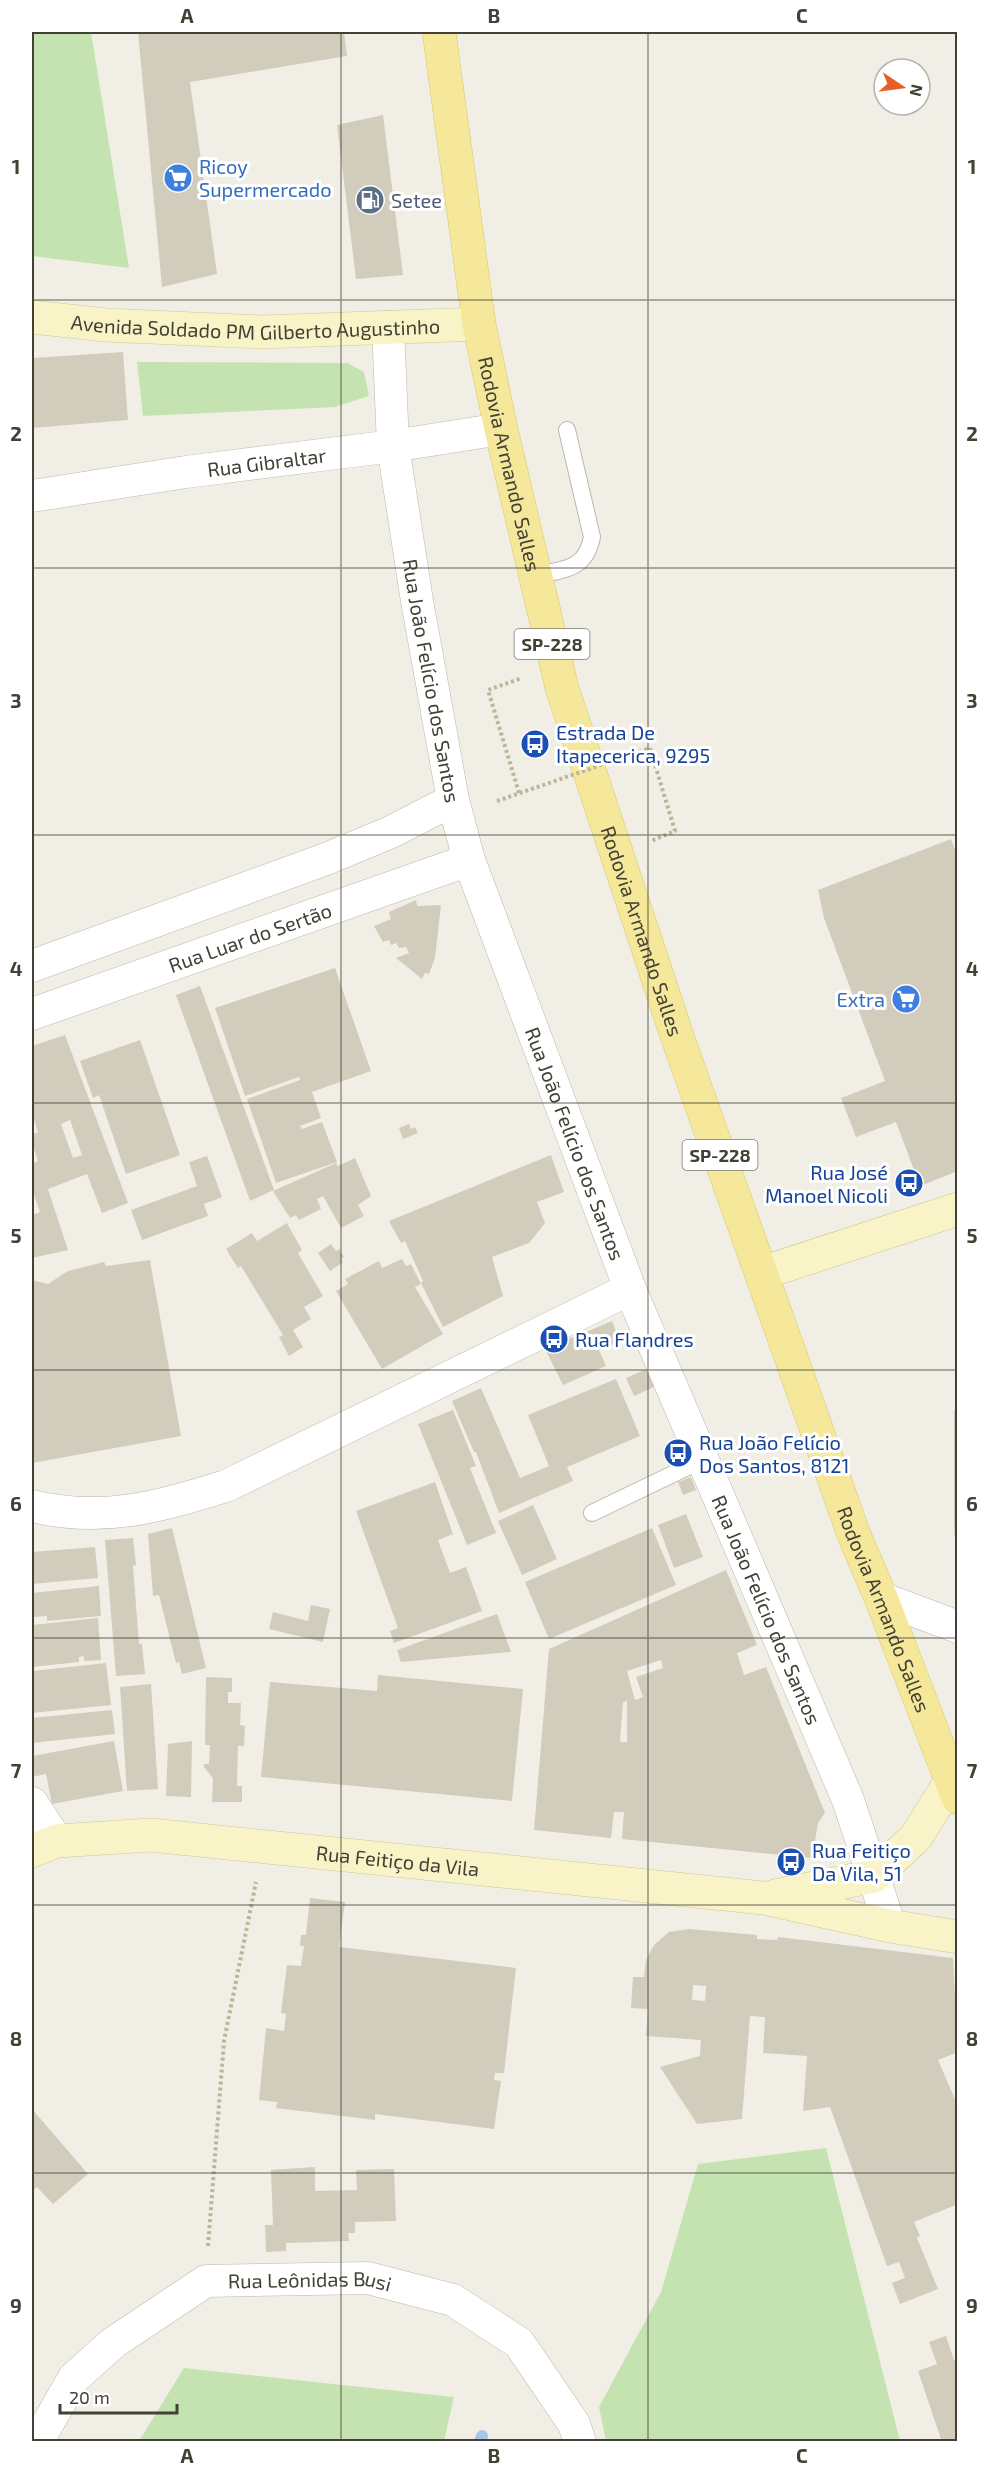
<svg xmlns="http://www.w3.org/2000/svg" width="989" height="2473" viewBox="0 0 989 2473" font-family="'Exo 2',sans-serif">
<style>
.green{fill:#c5e2b1}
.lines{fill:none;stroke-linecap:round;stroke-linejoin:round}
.stream{stroke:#a6c5e9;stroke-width:12}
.building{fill:#d2ccbc;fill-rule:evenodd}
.lane-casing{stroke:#bcb8a9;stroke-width:18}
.street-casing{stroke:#bcb8a9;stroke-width:33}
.secondary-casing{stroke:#cdc698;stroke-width:34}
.primary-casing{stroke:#d8c76c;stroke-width:34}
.path{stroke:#bcb59b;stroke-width:4;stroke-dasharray:3 3;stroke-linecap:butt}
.lane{stroke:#fff;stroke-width:16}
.street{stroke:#fff;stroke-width:32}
.secondary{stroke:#f9f4c7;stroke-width:33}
.primary{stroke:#f5e89a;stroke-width:33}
.path-bridge{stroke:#bcb59b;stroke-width:4;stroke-dasharray:3 3;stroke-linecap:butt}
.grid{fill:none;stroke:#434035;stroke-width:1.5;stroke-opacity:0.55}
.labels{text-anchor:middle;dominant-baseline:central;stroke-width:6;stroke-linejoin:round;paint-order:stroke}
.shield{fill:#fff;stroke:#7b7972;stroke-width:1.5}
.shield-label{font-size:18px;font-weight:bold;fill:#434035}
.shop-label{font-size:20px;fill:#366cbe;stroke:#fff;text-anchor:start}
.service-label{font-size:20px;fill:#4e5e75;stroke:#fff;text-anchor:start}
.street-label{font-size:20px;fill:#434035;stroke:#fff}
.transit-label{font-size:20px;fill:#164399;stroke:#fff;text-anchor:start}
.neatline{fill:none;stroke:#434035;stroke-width:2}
.grid-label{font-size:20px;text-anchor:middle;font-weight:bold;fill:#434035}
</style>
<rect width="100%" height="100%" fill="#f1efe5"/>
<!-- green -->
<path class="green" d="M32 32H91L129 268 32 256Z
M137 362 347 363 364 372 369 396 335 407 143 416Z
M826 2148 900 2441H606L599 2407 661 2292 698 2164Z
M184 2368 454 2397 444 2441H139Z"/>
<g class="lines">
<!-- stream -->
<path class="stream" d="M480 2442 482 2436"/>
</g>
<!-- building -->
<path class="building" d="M138 32H344L347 56 190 82 217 274 162 287Z
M383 115 403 275 356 279 337 125Z
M123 352 128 420 32 428 33 358Z
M951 839 958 857V1171L920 1186 896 1122 856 1137 841 1098 885 1081 824 918 818 890Z
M416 900 417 906 441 905 435 958 429 974 425 973 422 979 396 958 409 953 406 947 399 948 396 943 391 945 389 940 383 942 374 926 391 919 389 912Z
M335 968 371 1071 312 1092 321 1118 300 1126 302 1129 322 1122 337 1162 276 1183 247 1099 300 1080 299 1077 245 1096 215 1008Z
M200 986 274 1190 250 1201 176 995Z
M65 1035 128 1203 102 1213 87 1174 48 1189 68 1250 32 1258V1215L40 1212 32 1189V1164L38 1161 32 1142V1135L38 1132 32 1114V1046ZM70 1120 82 1155 73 1158 61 1124Z
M140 1040 180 1155 126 1174 99 1095 93 1098 80 1061Z
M409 1124 411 1129 415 1127 418 1133 403 1139 399 1128Z
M551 1155 564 1192 537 1202 545 1223 529 1243 492 1257 503 1296 443 1327 421 1283 423 1281 405 1241 401 1243 389 1221Z
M207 1156 222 1197 204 1204 208 1216 142 1240 131 1210 197 1186 189 1162Z
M355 1158 371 1196 358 1205 364 1216 341 1228 323 1196 317 1199 321 1209 299 1220 296 1215 290 1218 273 1191 336 1163 338 1166Z
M287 1223 302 1250 298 1253 323 1296 304 1307 311 1319 293 1330 303 1347 289 1356 279 1337 283 1335 241 1266 238 1268 226 1249 252 1233 257 1241Z
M331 1244 336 1251 339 1249 344 1257 341 1259 343 1262 330 1271 318 1253Z
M402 1259 406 1266 411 1264 421 1284 415 1287 443 1334 382 1369 336 1291 348 1284 345 1279 379 1261 382 1268Z
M150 1260 181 1436 32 1463V1280L48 1284 68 1271 104 1262 106 1266Z
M612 1321 620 1341 599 1350 606 1366 563 1385 545 1349Z
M649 1368 656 1386 634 1396 626 1378Z
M616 1379 640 1436 567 1467 573 1481 499 1513 476 1452H474L452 1401 481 1388 520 1478 549 1466 528 1415Z
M453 1410 476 1466 470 1468 496 1533 467 1545 418 1424Z
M954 1410 958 1411V1535H954Z
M691 1477 696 1490 683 1495 678 1482Z
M435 1482 453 1534 438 1540 450 1573 466 1567 482 1611 394 1643 390 1631 398 1628 356 1511Z
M533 1505 557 1559 522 1575 498 1521Z
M686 1514 703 1557 674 1568 658 1525Z
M172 1528 206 1668 182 1674 179 1662 176 1663 159 1595 153 1596 148 1534Z
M652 1528 676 1585 549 1639 525 1582Z
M133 1538 136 1565 133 1566 139 1644H142L145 1674 116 1676 105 1540Z
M95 1547 98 1578 32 1584V1552Z
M726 1570 757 1645 737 1653 744 1675 766 1667 825 1813 818 1823 812 1858 622 1839 624 1812H614L611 1838 534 1830 549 1649ZM661 1660 663 1668 636 1677 643 1697 635 1700 627 1671ZM627 1701V1742H620L623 1702Z
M99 1586 101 1616 47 1621V1616L32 1617V1593Z
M311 1605 330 1609 323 1642 269 1629 273 1612 308 1621Z
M497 1614 511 1652 401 1662 397 1650Z
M98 1618 101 1660 84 1661V1656L79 1657V1662L32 1667V1625Z
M106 1663 111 1705 32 1713V1671Z
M378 1675 523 1689 512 1801 261 1777 270 1682 377 1691Z
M206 1677 232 1678V1692H228V1703H241L240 1725 245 1726 244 1746H238L237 1786H242V1802H212L213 1778 204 1767V1764H209L210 1745H205Z
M151 1684 158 1789 127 1791 120 1687Z
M112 1710 115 1734 32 1743V1718Z
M114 1741 123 1791 52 1804 46 1774 32 1777V1756Z
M192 1741 191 1797 166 1796 168 1744Z
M310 1898 345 1902 339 1947 516 1968 504 2073H495L494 2080 501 2081 494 2129 375 2114V2120L276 2108 277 2102 259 2100 266 2028 284 2031 286 2014 281 2013 287 1965 301 1966 304 1946H300L301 1935H306Z
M689 1929 757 1935V1939L777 1940 778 1937 953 1958 958 2052 938 2060 958 2106V2204L914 2222 920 2236 917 2238 938 2289 900 2304 892 2283 905 2278 899 2262 887 2266 830 2107 803 2111 807 2056 763 2053 765 2017 750 2016 742 2119 697 2124 660 2067 700 2056 701 2040 646 2036 648 2009 631 2008 633 1977H644L646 1960 654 1945 669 1932ZM693 1985 706 1986 705 2001 692 2000Z
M32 2109 88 2174 53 2204 37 2187 32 2192Z
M315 2167V2191L357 2190 356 2170 394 2169 396 2221 355 2222V2233H348L349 2241 286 2243V2251L266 2252 265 2225H273L271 2170Z
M946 2336 954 2360 958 2359V2442H942L918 2371 937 2364 929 2342Z"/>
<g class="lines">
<!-- lane casing -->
<g class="lane-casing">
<path id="lane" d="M536 576C565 568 585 571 592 537L567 430
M592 1513 702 1460"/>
</g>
<!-- street casing -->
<g class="street-casing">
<g id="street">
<path id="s1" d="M388 327 393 446 417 601 453 800 469 860 630 1289 848 1800 890 1926"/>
<path id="s2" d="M32 496 186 472 393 446 501 429"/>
<path d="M32 966 326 859 391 832 453 800"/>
<path id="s3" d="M32 1014 469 860"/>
<path d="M32 1506C103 1523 158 1507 226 1486L630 1289"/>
<path d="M881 1598 958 1627"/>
<path d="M32 1803 57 1841"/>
<path id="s4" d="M37 2442 74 2378 113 2343 206 2281 368 2278 453 2300 519 2343 574 2424 580 2442"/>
</g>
</g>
<!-- secondary casing -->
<g class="secondary-casing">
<g id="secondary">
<path id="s5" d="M32 317 106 325 262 332 479 324"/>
<path d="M762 1273 958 1209"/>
<path id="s6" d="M32 1851 57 1841 151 1835 764 1898 890 1926 958 1937"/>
<path d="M775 1896 874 1876 916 1837 951 1781"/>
</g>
</g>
<!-- primary casing -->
<g class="primary-casing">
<g id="primary">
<path id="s7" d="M439 32 479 324 501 429 562 688 677 1036 854 1535 881 1598 958 1798"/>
</g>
</g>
<!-- path -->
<path class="path" d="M650 748 675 831 651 841
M519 793 488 690 522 678
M208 2246 224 2041 256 1882"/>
<!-- lane -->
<use href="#lane" class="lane"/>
<!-- street -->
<use href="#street" class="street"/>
<!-- secondary -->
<use href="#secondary" class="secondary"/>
<!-- primary -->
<use href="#primary" class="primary"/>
<!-- path-bridge -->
<path class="path-bridge" d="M497 801 650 748"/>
</g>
<!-- grid -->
<path class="grid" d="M341 32V2442M648 32V2442M32 300H958M32 568H958M32 835H958M32 1103H958M32 1370H958M32 1638H958M32 1905H958M32 2173H958"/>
<!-- icons -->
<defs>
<g id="supermarket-disc" transform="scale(1.5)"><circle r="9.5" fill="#3f7fe0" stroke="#fff"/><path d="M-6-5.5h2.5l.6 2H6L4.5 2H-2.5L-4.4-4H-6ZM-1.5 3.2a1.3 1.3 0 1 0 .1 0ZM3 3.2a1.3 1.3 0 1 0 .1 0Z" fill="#fff"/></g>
<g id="fuel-disc" transform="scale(1.5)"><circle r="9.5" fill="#5c6f8a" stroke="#fff"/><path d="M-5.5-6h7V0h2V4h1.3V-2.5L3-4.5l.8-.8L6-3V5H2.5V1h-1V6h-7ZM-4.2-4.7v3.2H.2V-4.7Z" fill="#fff"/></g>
<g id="bus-disc" transform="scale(1.5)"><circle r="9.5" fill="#1a4fb4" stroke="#fff"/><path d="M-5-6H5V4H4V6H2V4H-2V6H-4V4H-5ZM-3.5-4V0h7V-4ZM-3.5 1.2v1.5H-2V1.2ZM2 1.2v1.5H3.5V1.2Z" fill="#fff"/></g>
</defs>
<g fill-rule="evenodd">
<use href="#supermarket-disc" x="178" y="178"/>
<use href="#fuel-disc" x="370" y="200"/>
<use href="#bus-disc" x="535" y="744"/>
<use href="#supermarket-disc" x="906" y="999"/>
<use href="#bus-disc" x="909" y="1183"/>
<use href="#bus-disc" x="554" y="1339"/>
<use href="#bus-disc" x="678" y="1453"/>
<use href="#bus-disc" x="791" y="1862"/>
</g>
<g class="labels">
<!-- shield labels -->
<g class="shield">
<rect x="514.5" y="629" width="75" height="30" rx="4.5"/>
<rect x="682.5" y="1140" width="75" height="30" rx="4.5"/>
</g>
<g class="shield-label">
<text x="552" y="644">SP-228</text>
<text x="720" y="1155">SP-228</text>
</g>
<!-- shop labels -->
<g class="shop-label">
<text x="199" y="166">Ricoy<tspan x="199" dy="23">Supermercado</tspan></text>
<text x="885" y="999" text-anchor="end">Extra</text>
</g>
<!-- service labels -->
<g class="service-label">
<text x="391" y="200">Setee</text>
</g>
<!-- street labels -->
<g class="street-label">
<text stroke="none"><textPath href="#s5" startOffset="224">Avenida Soldado PM Gilberto Augustinho</textPath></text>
<text stroke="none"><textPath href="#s2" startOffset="237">Rua Gibraltar</textPath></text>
<text stroke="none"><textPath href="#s7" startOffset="438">Rodovia Armando Salles</textPath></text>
<text stroke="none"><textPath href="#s1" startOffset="357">Rua João Felício dos Santos</textPath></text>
<text stroke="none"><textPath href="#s7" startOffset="924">Rodovia Armando Salles</textPath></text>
<text stroke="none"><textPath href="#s3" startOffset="231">Rua Luar do Sertão</textPath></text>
<text stroke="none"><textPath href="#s1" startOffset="843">Rua João Felício dos Santos</textPath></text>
<text stroke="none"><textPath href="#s7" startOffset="1644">Rodovia Armando Salles</textPath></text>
<text stroke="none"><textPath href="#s1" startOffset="1347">Rua João Felício dos Santos</textPath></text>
<text stroke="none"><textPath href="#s6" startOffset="369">Rua Feitiço da Vila</textPath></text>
<text stroke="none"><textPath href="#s4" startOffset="342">Rua Leônidas Busi</textPath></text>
</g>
<!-- transit labels -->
<g class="transit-label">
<text x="556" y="732">Estrada De<tspan x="556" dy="23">Itapecerica, 9295</tspan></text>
<text x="888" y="1172" text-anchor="end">Rua José<tspan x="888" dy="23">Manoel Nicoli</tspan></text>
<text x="575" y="1339">Rua Flandres</text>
<text x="699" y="1442">Rua João Felício<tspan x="699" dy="23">Dos Santos, 8121</tspan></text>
<text x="812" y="1850">Rua Feitiço<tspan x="812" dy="23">Da Vila, 51</tspan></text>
</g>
</g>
<!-- border -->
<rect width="989" height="2473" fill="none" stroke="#ffffff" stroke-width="66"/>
<!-- north arrow -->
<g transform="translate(902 87) rotate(103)"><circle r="28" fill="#ffffff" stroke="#b4b3ae" stroke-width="1.5"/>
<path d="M0-4.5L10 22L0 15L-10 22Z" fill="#e75e26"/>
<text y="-9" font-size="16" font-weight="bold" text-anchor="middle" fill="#434035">N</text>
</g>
<!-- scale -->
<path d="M60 2404v9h117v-9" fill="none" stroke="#434035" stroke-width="3"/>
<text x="69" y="2404" font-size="18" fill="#434035" stroke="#ffffff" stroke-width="4.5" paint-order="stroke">20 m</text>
<rect x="33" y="33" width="923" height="2407" class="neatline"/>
<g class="grid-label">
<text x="187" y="23">A</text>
<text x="494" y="23">B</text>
<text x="802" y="23">C</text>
<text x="16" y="174">1</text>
<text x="972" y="174">1</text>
<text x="16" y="441">2</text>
<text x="972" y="441">2</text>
<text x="16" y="708">3</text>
<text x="972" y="708">3</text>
<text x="16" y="976">4</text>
<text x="972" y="976">4</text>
<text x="16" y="1243">5</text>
<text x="972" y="1243">5</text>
<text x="16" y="1511">6</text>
<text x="972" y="1511">6</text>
<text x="16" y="1778">7</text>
<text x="972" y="1778">7</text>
<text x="16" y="2046">8</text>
<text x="972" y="2046">8</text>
<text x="16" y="2313">9</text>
<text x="972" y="2313">9</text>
<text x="187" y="2463">A</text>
<text x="494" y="2463">B</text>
<text x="802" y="2463">C</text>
</g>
</svg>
